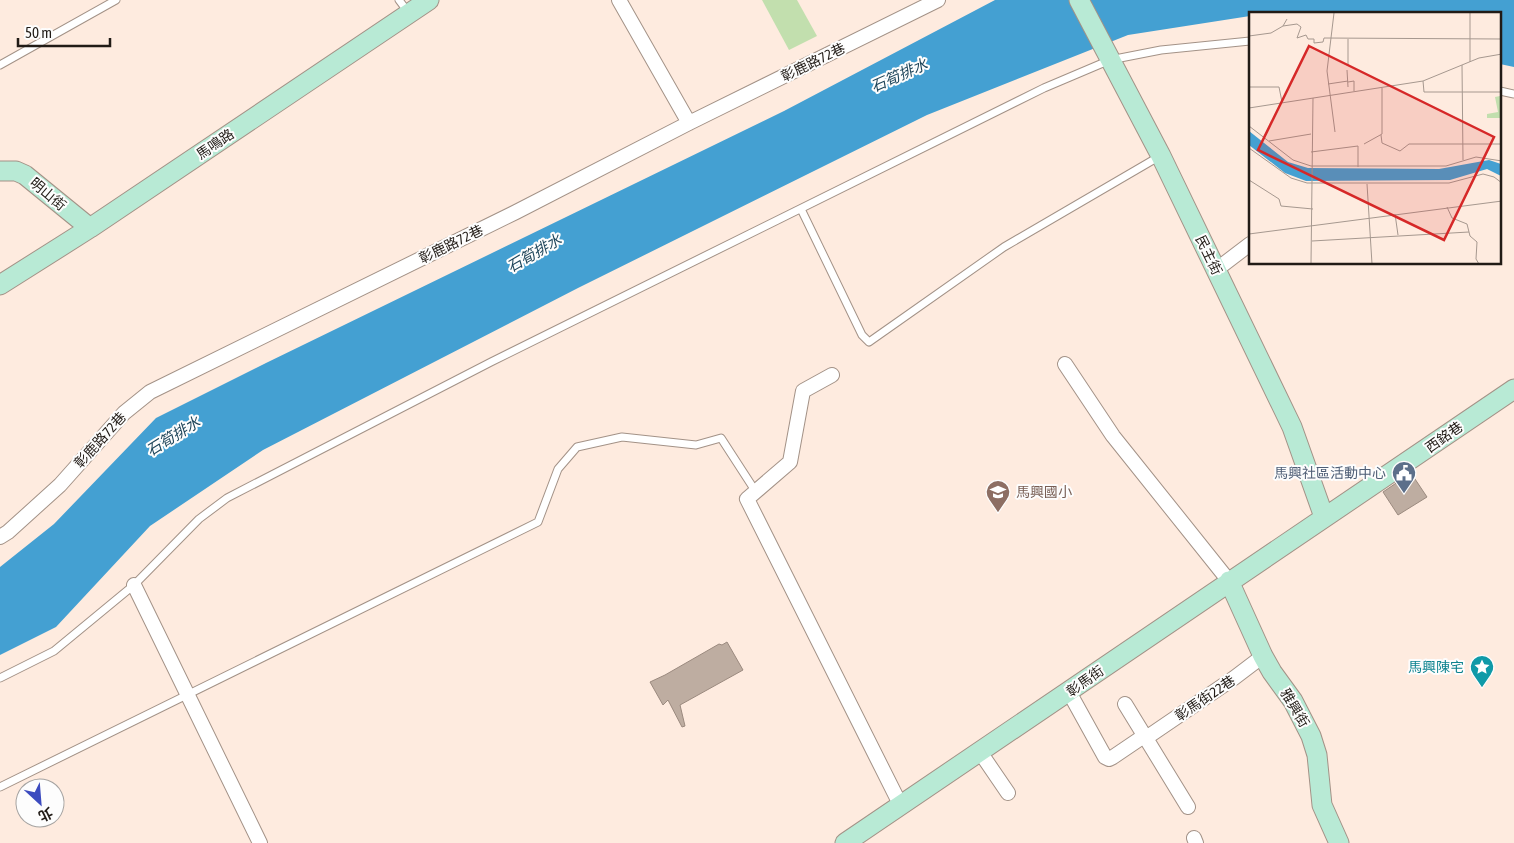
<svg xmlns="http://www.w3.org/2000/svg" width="1514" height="843" viewBox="0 0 1514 843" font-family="'Asap Condensed','Noto Sans TC',sans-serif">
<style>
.green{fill:#c2dfae}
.water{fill:#44a0d2}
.building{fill:#beada1;stroke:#9b8a7f}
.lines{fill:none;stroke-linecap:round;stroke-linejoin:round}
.lane-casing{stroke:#a39287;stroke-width:9}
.street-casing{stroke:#a39287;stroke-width:16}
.secondary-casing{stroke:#a39287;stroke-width:21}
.lane{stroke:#fff;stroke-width:7}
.street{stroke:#fff;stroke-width:14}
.secondary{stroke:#b8ead5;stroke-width:19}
.labels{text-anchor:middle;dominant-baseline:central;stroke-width:4;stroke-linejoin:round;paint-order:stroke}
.street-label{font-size:14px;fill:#211b16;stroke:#fdfdfd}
.service-label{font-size:14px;fill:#4e5e75;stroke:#fdfdfd;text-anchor:end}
.education-label{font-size:14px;fill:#785e54;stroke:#fdfdfd;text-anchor:start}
.culture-label{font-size:14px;fill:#0d838f;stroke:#fdfdfd;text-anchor:end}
.water-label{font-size:15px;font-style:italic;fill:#1e455a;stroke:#fdfdfd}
.inset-road{fill:none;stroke:#a6988f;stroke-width:1}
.view{fill:#d62828;fill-opacity:0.15;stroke:#d62828;stroke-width:2.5}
.inset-edge{fill:none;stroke:#211b16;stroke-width:2.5}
</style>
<rect width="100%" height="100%" fill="#feebdf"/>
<!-- green -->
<path class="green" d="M762 0H797L817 36 789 50Z"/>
<!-- water -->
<path class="water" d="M995 0H1514V67L1500 64V14H1281L1275 12 1250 14V16L1128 35 927 115 578 288 263 450 150 526 56 627 0 655V567L54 524 156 418 266 363 784 111Z"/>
<!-- building -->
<path class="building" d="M1411 473 1427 497 1398 515 1383 492Z
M727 642 743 670 680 705 685 726 682 727 668 700 663 705 650 682 665 675 719 644 722 645Z"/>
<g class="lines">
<!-- lane casing -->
<g class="lane-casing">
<path id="lane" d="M399 0 408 12
M0 65 116 0
M1500 91 1514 94
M801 209 862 335 869 342 1004 247 1160 156
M0 678 54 651 134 585 199 519 227 498 491 362 1044 88 1110 60 1161 50 1250 41
M0 787 538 522 558 469 577 447 622 437 696 445 721 438 756 492"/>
</g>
<!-- street casing -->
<g class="street-casing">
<path id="street" d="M619 0 689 123
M1216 270 1250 244
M1065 364 1113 436 1229 581
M832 375 803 391 790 462 747 499 900 804
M0 537 8 532 60 485 124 413 150 392 516 212 689 123 938 0
M134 585 260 843
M1069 692 1105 757 1109 759 1113 757 1144 736
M1125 704 1188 807
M1146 738 1234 678 1263 656
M980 752 1008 793
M1194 838 1196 843"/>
</g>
<!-- secondary casing -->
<g class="secondary-casing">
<path id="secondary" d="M1079 0 1161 156 1292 427 1324 517
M0 171H16L25 175 90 228
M0 285 90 228 429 0
M1229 581 1263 656 1272 672 1293 701 1311 736 1317 755 1322 805 1339 843
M845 843 1514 389"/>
</g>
<!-- lane -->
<use href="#lane" class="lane"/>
<!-- street -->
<use href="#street" class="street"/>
<!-- secondary -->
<use href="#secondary" class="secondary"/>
</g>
<!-- icons -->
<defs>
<g id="civic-pin" transform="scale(1.25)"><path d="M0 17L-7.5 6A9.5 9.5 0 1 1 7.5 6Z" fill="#5c6f8a" stroke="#fdfdfd"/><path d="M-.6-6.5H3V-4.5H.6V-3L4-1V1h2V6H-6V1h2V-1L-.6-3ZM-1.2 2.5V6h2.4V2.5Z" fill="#fff"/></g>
<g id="school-pin" transform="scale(1.25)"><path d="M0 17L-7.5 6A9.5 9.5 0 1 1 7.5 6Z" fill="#8d6e63" stroke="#fdfdfd"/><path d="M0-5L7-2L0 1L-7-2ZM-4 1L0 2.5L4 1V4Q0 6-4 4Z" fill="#fff"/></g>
<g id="sight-pin" transform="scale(1.25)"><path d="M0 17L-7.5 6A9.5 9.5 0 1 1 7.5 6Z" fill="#0f9aa8" stroke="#fdfdfd"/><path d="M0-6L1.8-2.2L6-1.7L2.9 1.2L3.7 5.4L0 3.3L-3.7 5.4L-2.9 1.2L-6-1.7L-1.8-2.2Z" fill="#fff"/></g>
</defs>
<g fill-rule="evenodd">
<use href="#civic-pin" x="1404" y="473"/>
<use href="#school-pin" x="998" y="492"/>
<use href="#sight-pin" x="1482" y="667"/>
</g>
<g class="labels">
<!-- street labels -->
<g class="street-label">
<text transform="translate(813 62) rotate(-26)">彰鹿路72巷</text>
<text transform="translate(215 144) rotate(-34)">馬鳴路</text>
<text transform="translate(48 194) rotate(40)">明山街</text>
<text transform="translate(451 244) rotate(-26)">彰鹿路72巷</text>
<text transform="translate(1209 255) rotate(64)">民主街</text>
<text transform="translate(1444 437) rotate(-35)">西銘巷</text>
<text transform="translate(100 440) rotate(-48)">彰鹿路72巷</text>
<text transform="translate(1085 681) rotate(-35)">彰馬街</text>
<text transform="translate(1205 698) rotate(-34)">彰馬街22巷</text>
<text transform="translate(1295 708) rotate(59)">雅興街</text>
</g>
<!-- service labels -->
<g class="service-label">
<text x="1386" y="473">馬興社區活動中心</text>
</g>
<!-- education labels -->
<g class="education-label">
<text x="1016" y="492">馬興國小</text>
</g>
<!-- culture labels -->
<g class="culture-label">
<text x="1464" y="667">馬興陳宅</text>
</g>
<!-- water labels -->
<g class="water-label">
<text transform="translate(899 75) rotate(-24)">石筍排水</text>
<text transform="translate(534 253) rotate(-30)">石筍排水</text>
<text transform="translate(173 436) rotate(-32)">石筍排水</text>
</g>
</g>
<!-- overview -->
<g transform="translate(1249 12)">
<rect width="252" height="252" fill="#feebdf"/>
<path d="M251 84 252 106H238V102L249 100 246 85Z" fill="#c2dfae"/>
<path d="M0 119 39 150 59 156 190 157 240 148 252 152V164L238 157 201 168 57 169 36 161 0 133Z" fill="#44a0d2"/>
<path class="inset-road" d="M85 1 78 59 86 120M34 14 48 12 52 15 48 26 57 23 59 27H65V31L74 30 75 26 253 27M0 24 22 21 34 14 38 7M221 50V1M213 53 214 148M99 54V27M98 58 99 75M174 69 175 80H253M99 70 105 69V79M79 72 99 69M0 75H30L33 90M0 96 174 69 230 46 253 42M0 114 44 148 62 154H197L227 145 253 149M132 123 133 131 151 139 160 132H253M20 129 62 122M115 132 133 122V76M0 136 42 166 58 171H200L234 162 245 165 253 171M62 140 109 134V155M0 168 30 187 32 194 64 197M118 172 123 252M198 195 203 206 218 212 221 224 228 230 227 247 230 252M146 202 149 223M0 222 253 189M63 229 220 220M62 252 64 86"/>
<path class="view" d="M60 34 245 125 195 228 9 138Z"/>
<rect width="252" height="252" class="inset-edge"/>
</g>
<!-- north arrow -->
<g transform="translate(40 803) rotate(154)"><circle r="24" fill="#fdfdfd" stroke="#a5a3a1"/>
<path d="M0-4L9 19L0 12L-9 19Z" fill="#3c4bbf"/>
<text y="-8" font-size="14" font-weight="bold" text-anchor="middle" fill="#211b16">北</text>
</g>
<!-- scale -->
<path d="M18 38v8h92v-8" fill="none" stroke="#211b16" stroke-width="2.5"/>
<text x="25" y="38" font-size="15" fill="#211b16" stroke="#fdfdfd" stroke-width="4" paint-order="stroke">50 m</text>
</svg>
